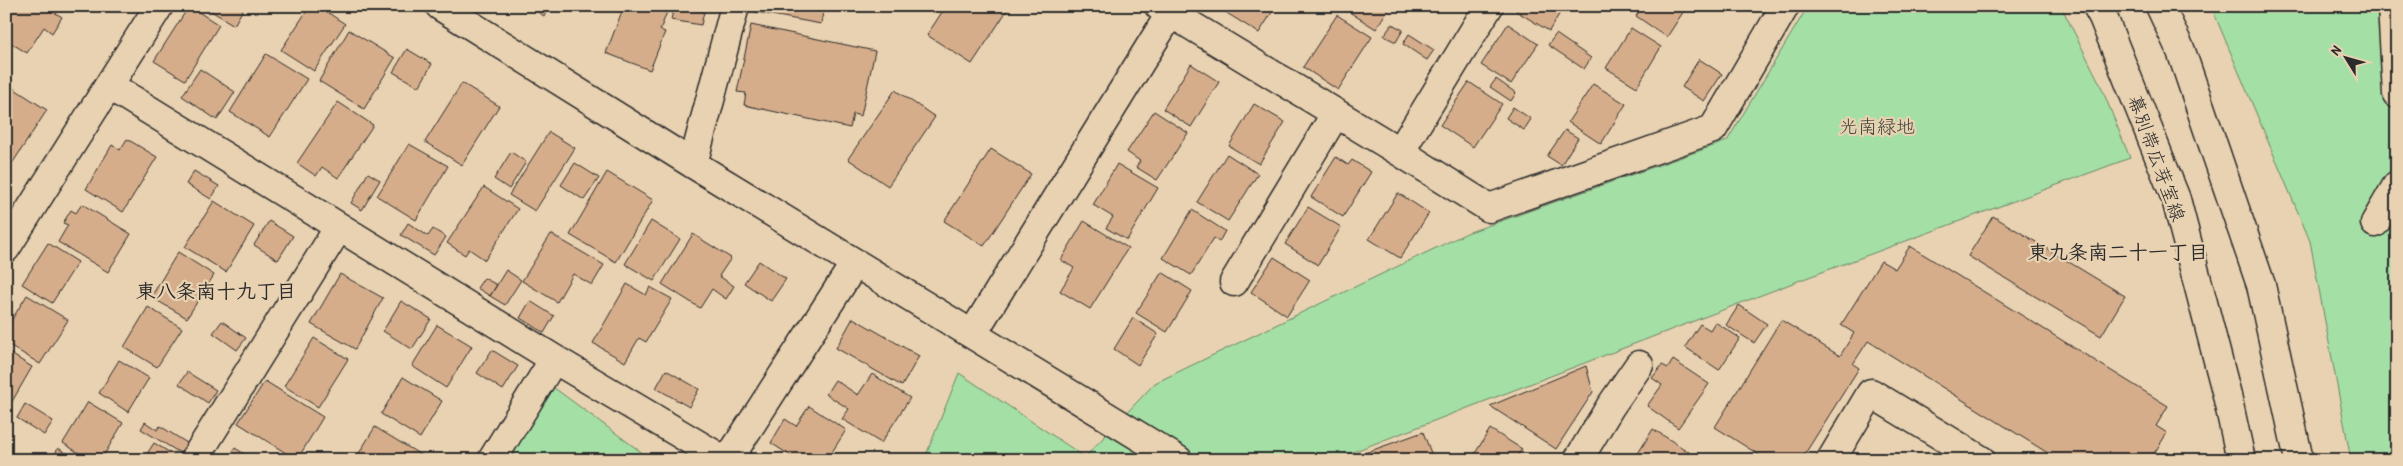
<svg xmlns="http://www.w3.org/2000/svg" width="2403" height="466" viewBox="0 0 2403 466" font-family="'Patrick Hand','Klee One',sans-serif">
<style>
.green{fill:#a4dfa5;stroke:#688568}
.building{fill:#d6ad8a;stroke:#2b2b2b}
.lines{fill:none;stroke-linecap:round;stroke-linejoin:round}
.minor-casing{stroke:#2b2b2b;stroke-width:31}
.major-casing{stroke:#2b2b2b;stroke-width:31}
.minor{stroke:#e9d2b1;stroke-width:28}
.major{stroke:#e9d2b1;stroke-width:28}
.labels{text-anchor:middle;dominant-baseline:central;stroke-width:4.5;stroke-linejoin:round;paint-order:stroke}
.park-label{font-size:19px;fill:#3d463d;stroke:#e9d2b1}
.street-label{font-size:19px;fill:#2b2b2b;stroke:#e9d2b1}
.neighbourhood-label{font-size:20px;font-weight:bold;fill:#2b2b2b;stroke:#e9d2b1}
</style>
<rect width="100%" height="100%" fill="#e9d2b1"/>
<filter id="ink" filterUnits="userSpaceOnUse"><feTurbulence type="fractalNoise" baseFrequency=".02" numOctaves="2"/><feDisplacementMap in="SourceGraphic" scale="10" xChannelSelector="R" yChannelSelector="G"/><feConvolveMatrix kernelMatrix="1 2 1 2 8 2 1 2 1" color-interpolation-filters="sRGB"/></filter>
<g filter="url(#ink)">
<!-- green -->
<path class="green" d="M1808 6H2061L2100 84 2130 158 1798 281 1332 460H924L959 373 1085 457 1155 383 1467 233 1727 141Z
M2211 6H2397V460H2351L2310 241Z
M553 387 652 460H508Z"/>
<!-- building -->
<path class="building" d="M10 6H44L62 17 52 33 44 27 27 53 6 40V12Z
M189 6 219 25 185 80 154 61Z
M203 6H245L234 25Z
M310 6H318L345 24 314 71 281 50Z
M529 6H550L544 16Z
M624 6H652L667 12 660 30 665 32 650 70 606 53Z
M674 6 704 12 701 25 671 20Z
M751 6H824L821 24 750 11Z
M946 6H1010L972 64 927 35Z
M1229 6H1276L1259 33 1225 12Z
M1344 6H1390L1376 29 1343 8Z
M1519 6H1564L1549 31 1516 11Z
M1643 6H1687L1667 37 1636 16Z
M1337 15 1372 37 1338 90 1303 67Z
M1392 24 1403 30 1396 42 1384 36Z
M1508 24 1538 44 1511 84 1481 65Z
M751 25 875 51 861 116 853 114 850 128 744 105 746 93 737 92Z
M1631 28 1661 47 1637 87 1606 68Z
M349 30 395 58 364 109 319 81Z
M1409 34 1434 50 1427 60 1403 44Z
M1556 34 1591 58 1584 69 1548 45Z
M407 49 432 64 419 87 393 72Z
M266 54 307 79 270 137 230 112Z
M1699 59 1722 74 1704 101 1682 87Z
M1191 64 1219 82 1191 127 1163 109Z
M200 69 235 92 217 120 182 96Z
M1496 79 1516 93 1511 101 1490 87Z
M1469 82 1502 104 1473 147 1440 125Z
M462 83 499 106 462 165 425 142Z
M1593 84 1626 104 1601 144 1568 122Z
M10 86 47 110 6 173V92Z
M895 90 935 117 888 186 848 159Z
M338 102 373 125 338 178 322 167 316 176 297 163Z
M1254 104 1285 122 1259 164 1229 146Z
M1513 107 1531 119 1524 130 1506 118Z
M1154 111 1188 133 1157 180 1136 167 1140 161 1127 152Z
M1565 130 1578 138 1561 165 1547 156Z
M549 132 575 148 535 211 509 195Z
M127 139 157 157 123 212 86 189 112 145 120 150Z
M409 144 448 166 416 220 377 196Z
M991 149 1031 174 984 246 944 221Z
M511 152 526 162 509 189 494 179Z
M1227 154 1258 174 1228 221 1197 202Z
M1336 157 1348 165 1352 160 1371 172 1343 217 1311 197Z
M575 163 599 178 584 200 561 185Z
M1117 164 1158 188 1127 240 1106 228 1113 217 1093 205Z
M194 171 219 186 211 199 186 184Z
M607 172 653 200 616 262 570 235Z
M368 173 380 180 362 210 351 203Z
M484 187 518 209 485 260 469 249 465 255 447 243Z
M1398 193 1429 213 1400 258 1369 239Z
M214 201 254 226 226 272 185 247Z
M82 204 131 234 108 272 58 242 68 225 63 223 71 210 76 213Z
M1308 207 1341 227 1318 265 1285 244Z
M1192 210 1225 231 1219 242 1214 238 1191 275 1163 258Z
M1993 216 2125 296 2101 336 1968 256Z
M269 221 293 236 278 260 254 245Z
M651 221 680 239 654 281 625 264Z
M1084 221 1128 248 1090 309 1060 291 1074 268 1061 260Z
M408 223 428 236 433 229 446 237 434 255 401 235Z
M551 234 604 265 592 285 573 274 557 302 522 281Z
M693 234 731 258 719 276 734 286 726 299 712 289 700 308 662 284Z
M48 243 78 262 52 303 22 284Z
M1910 246 2168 406 2156 426 2167 433 2150 460H2059L1868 341 1853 364 1859 368 1801 460H1767L1715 427 1781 320 1840 356 1854 333 1841 325 1881 261 1895 269Z
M178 252 214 275 187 318 151 297Z
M1274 257 1310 280 1287 316 1251 292Z
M759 261 786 279 771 301 744 283Z
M506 270 521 280 505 305 490 296Z
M1162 272 1192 291 1167 332 1136 313Z
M340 274 383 298 355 349 311 324Z
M484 278 497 285 490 296 477 288Z
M627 284 646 295 650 287 672 299 646 342 639 338 625 362 593 343Z
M27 295 68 320 40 364 6 343V329Z
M401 301 431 319 412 349 383 331Z
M530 301 554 316 544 333 520 318Z
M1739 305 1767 324 1754 343 1726 325Z
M148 307 182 328 157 367 124 347Z
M853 318 919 356 902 386 836 348Z
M1133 318 1158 334 1138 365 1114 349Z
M222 321 246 338 237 350 213 333Z
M1715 322 1740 338 1719 370 1685 347 1700 324 1710 330Z
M437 325 472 346 446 388 412 366Z
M314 338 348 359 318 407 284 386Z
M492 350 518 366 503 390 477 373Z
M6 351 32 367 10 405 6 403Z
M119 360 149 378 128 412 99 393Z
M1673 360 1709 384 1678 428 1647 406 1662 385 1652 378 1662 365 1668 368Z
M1586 366 1593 392 1556 449 1490 406Z
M666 370 699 389 689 407 656 388Z
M187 372 216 390 208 403 179 384Z
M872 374 910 398 881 443 842 419 849 409 826 394 835 380 858 395Z
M403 377 442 401 420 438 381 414Z
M265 381 323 417 297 460 238 423Z
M88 402 123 423 101 460H90L63 443Z
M25 404 53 421 44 435 17 418Z
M809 406 846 430 827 460H797L771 443 785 419 796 426Z
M145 422 157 430 160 426 187 443 180 453 141 429Z
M375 427 429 460H355Z
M1490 429 1522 449 1515 460H1471Z
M1653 429 1689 452 1685 460H1634Z
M1423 432 1431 453 1441 460H1345Z
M154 443 179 458 178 460H143Z
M58 448 77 460H52Z
M235 448 254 460H228Z"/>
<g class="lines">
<!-- minor casing -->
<g class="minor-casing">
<path id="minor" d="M440 6 693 164 1178 460
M1159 6 1400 152 1489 208 1713 129 1785 6
M2392 6 2397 94
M110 86 554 359 724 460
M1400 152 1489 6
M693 164 735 6
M2375 223 2397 185
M6 248 159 6
M1234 282 1336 113
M973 333 1175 6
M194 460 339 227
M492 460 554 359
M728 460 855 263
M1578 460 1610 407 1639 365
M1831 460 1871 393 1981 460"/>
</g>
<!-- major casing -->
<g class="major-casing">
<path id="major" d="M2097 6 2103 17 2176 199 2227 395 2241 460
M2160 6 2181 51 2261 285 2299 460"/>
</g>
<!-- minor -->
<use href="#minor" class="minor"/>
<!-- major -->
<use href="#major" class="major"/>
</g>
</g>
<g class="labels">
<!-- park labels -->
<g class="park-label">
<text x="1877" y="126">光南緑地</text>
</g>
<!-- street labels -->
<g class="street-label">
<text transform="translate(2157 158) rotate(70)">幕別帯広芽室線</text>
</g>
<!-- neighbourhood labels -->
<g class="neighbourhood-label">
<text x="2118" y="251">東九条南二十一丁目</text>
<text x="216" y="290">東八条南十九丁目</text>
</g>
</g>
<!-- margin -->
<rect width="2403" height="466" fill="none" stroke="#e9d2b1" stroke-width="25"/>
<rect x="12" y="12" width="2378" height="441" fill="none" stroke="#2b2b2b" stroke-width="2" filter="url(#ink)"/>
<!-- north arrow -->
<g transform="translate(2346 58) rotate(307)" stroke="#e9d2b1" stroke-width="4" paint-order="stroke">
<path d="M0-4L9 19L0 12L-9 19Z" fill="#2b2b2b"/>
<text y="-8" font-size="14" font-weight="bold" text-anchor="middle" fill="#2b2b2b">N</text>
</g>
</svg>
